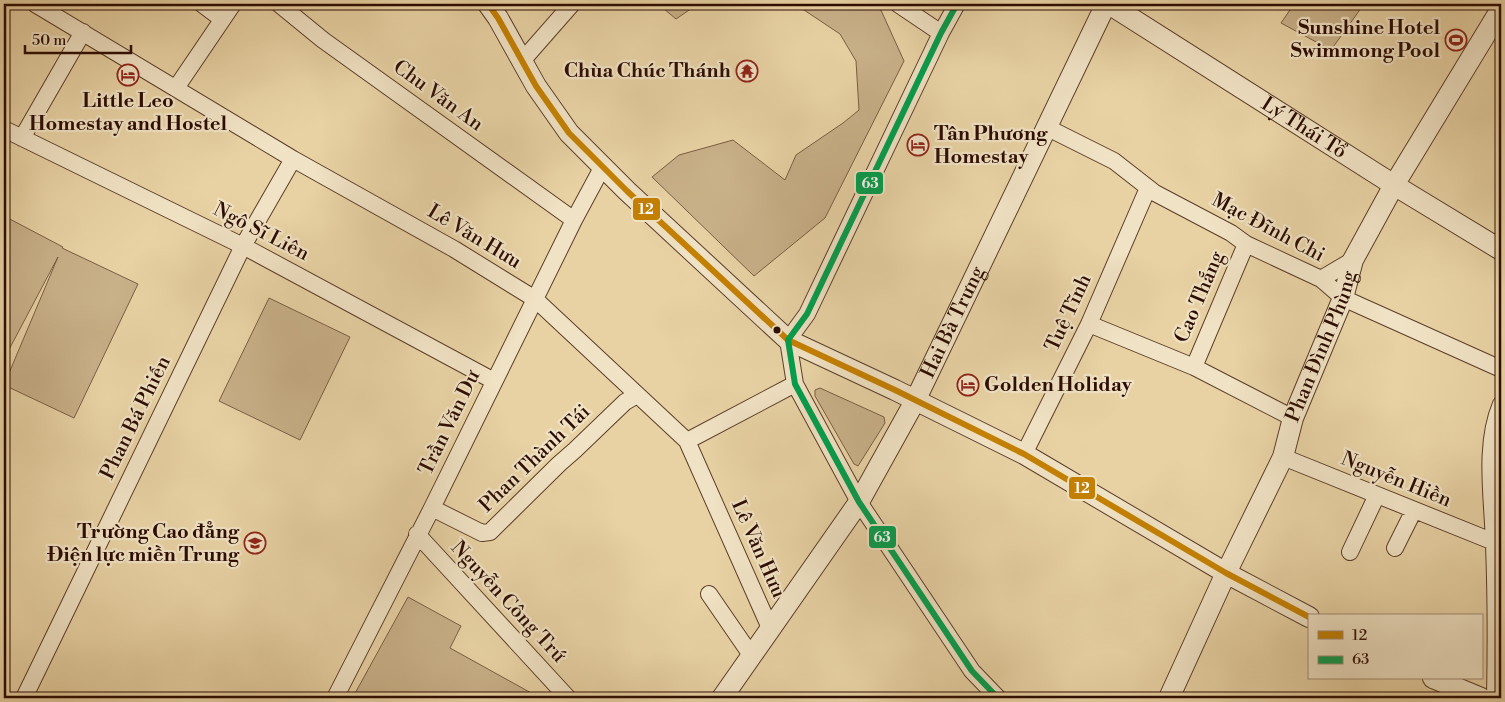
<svg xmlns="http://www.w3.org/2000/svg" width="1505" height="702" viewBox="0 0 1505 702" font-family="'Libre Bodoni',serif">
<style>
.green{fill:#c8b088;stroke:#7a5e44}
.lines{fill:none;stroke-linecap:round;stroke-linejoin:round}
.minor-casing{stroke:#5b3e29;stroke-width:18}
.tertiary-casing{stroke:#5b3e29;stroke-width:22}
.minor{stroke:#f0e2c4;stroke-width:16}
.tertiary{stroke:#f0e2c4;stroke-width:20}
.bus-1-casing{stroke:#f0e2c4;stroke-width:10}
.bus-2-casing{stroke:#f0e2c4;stroke-width:10}
.bus-1{stroke:#c48000;stroke-width:6}
.bus-2{stroke:#029e4d;stroke-width:6}
.bus-dot{fill:#2c0c00;stroke:#f0e2c4;stroke-width:2}
.labels{text-anchor:middle;dominant-baseline:central;stroke-width:4.5;stroke-linejoin:round;paint-order:stroke}
.poi-label{font-size:20px;font-weight:bold;fill:#2c0c00;stroke:#f0e2c4;text-anchor:end}
.street-label{font-size:20px;fill:#2c0c00;stroke:#f0e2c4}
.line-badge{stroke:#f0e2c4;stroke-width:2}
.badge-label{font-size:14px;text-anchor:middle;font-weight:bold;fill:#fff}
</style>
<rect width="100%" height="100%" fill="#e8d2a4"/>
<filter id="stains"><feTurbulence type="fractalNoise" baseFrequency=".004" numOctaves="4"/><feColorMatrix values="0 0 0 0 .2 0 0 0 0 .09 0 0 0 0 .02 0 0 0 .5 -.17"/></filter>
<radialGradient id="worn" r=".72"><stop offset=".6" stop-color="#630" stop-opacity="0"/><stop offset="1" stop-color="#630" stop-opacity=".3"/></radialGradient>
<!-- green -->
<path class="green" d="M658 4H698L676 19Z
M795 4H875L880 8 904 61 825 218 754 276 652 177 679 155 733 140 785 180 796 155 843 123 859 110 856 61 840 34Z
M1294 4H1364L1331 50 1281 23Z
M4 216 63 247 62 248 138 284 74 418 4 385 58 257 4 359Z
M269 298 350 337 300 440 219 401Z
M820 388 884 417 885 423 858 466 854 464 815 396V390Z
M408 597 461 626 450 648 533 694 531 698H355L353 697Z"/>
<g class="lines">
<!-- minor casing -->
<g class="minor-casing">
<path id="minor" d="M35 4 293 159 454 249 535 299 687 441 770 628
M202 4 222 19
M279 4 323 40 574 220
M898 4 941 33
M957 4 941 33 807 314 788 340 795 384 859 502 972 671 998 698
M522 61 572 4
M176 88 233 4
M1048 128 1114 161 1155 193 1231 233 1246 244 1321 279 1343 298 1501 369
M4 129 243 246 494 381
M22 138 83 32
M1321 279 1353 260
M1089 324 1194 367 1293 418
M1194 367 1246 244
M687 441 795 384
M1024 454 1089 324 1148 188
M1283 457 1494 542
M432 508 482 533 490 532 559 464 575 450 625 402 637 395
M417 534 568 698
M1395 548 1414 510
M1350 552 1377 495
M709 594 751 655
M24 698 243 246 293 159
M335 698 432 508 574 220 603 166
M1495 698C1496 647 1496 596 1494 545 1493 500 1483 446 1501 404"/>
</g>
<!-- tertiary casing -->
<g class="tertiary-casing">
<g id="tertiary">
<path d="M488 4 498 18 536 86 569 133 627 191 788 340 895 390 1024 454 1226 573 1309 617"/>
<path id="s1" d="M1109 4 1394 185 1501 250"/>
<path d="M1433 678 1481 698"/>
<path id="s2" d="M722 698 859 502 915 401 1106 4"/>
<path id="s3" d="M1169 698 1226 573 1283 457 1293 418 1343 298 1353 260 1394 185 1501 9"/>
</g>
</g>
<!-- minor -->
<use href="#minor" class="minor"/>
<!-- tertiary -->
<use href="#tertiary" class="tertiary"/>
<!-- bus-1 casing -->
<g class="bus-1-casing">
<path id="bus-1" d="M488 4 498 18 536 86 569 133 627 191 788 340 895 390 1024 454 1226 573 1309 617"/>
</g>
<!-- bus-2 casing -->
<g class="bus-2-casing">
<path id="bus-2" d="M957 4 941 33 807 314 788 340 795 384 859 502 972 671 998 698"/>
</g>
<!-- bus-1 -->
<use href="#bus-1" class="bus-1"/>
<!-- bus-2 -->
<use href="#bus-2" class="bus-2"/>
</g>
<!-- icons -->
<defs>
<g id="stadium-ring" transform="scale(1.125)"><circle r="9.5" fill="#f0e2c4" stroke="#8f2418" stroke-width="1.5"/><path d="M0-5a6.5 5 0 1 0 0 10a6.5 5 0 1 0 0-10ZM-3.5-1.8h7v3.6h-7Z" fill="#8f2418"/></g>
<g id="temple-ring" transform="scale(1.125)"><circle r="9.5" fill="#f0e2c4" stroke="#8f2418" stroke-width="1.5"/><path d="M0-6L5-2H3V0L6.5 2.5H4V6H1.5V3h-3V6H-4V2.5H-6.5L-3 0V-2H-5Z" fill="#8f2418"/></g>
<g id="hotel-ring" transform="scale(1.125)"><circle r="9.5" fill="#f0e2c4" stroke="#8f2418" stroke-width="1.5"/><path d="M-6-4.5h1.5V1H6V5H4.5V3h-9V5H-6ZM-4 0a1.8 1.8 0 1 1 3.6 0ZM.5 0V-2.5h3Q6-2.5 6 0Z" fill="#8f2418"/></g>
<g id="school-ring" transform="scale(1.125)"><circle r="9.5" fill="#f0e2c4" stroke="#8f2418" stroke-width="1.5"/><path d="M0-5L7-2L0 1L-7-2ZM-4 1L0 2.5L4 1V4Q0 6-4 4Z" fill="#8f2418"/></g>
</defs>
<g fill-rule="evenodd">
<use href="#stadium-ring" x="1456" y="40"/>
<use href="#temple-ring" x="747" y="71"/>
<use href="#hotel-ring" x="128" y="75"/>
<use href="#hotel-ring" x="918" y="145"/>
<use href="#hotel-ring" x="968" y="385"/>
<use href="#school-ring" x="255" y="543"/>
</g>
<!-- markers -->
<circle class="bus-dot" cx="777" cy="330" r="4.5"/>
<g class="labels">
<!-- poi labels -->
<g class="poi-label">
<text x="1440" y="28">Sunshine Hotel<tspan x="1440" dy="23">Swimmong Pool</tspan></text>
<text x="731" y="71">Chùa Chúc Thánh</text>
<text x="128" y="101" text-anchor="middle">Little Leo<tspan x="128" dy="23">Homestay and Hostel</tspan></text>
<text x="934" y="134" text-anchor="start">Tân Phương<tspan x="934" dy="23">Homestay</tspan></text>
<text x="984" y="385" text-anchor="start">Golden Holiday</text>
<text x="239" y="532">Trường Cao đẳng<tspan x="239" dy="23">Điện lực miền Trung</tspan></text>
</g>
<!-- street labels -->
<g class="street-label">
<text transform="translate(438 96) rotate(36)">Chu Văn An</text>
<text stroke="none"><textPath href="#s1" startOffset="231">Lý Thái Tổ</textPath></text>
<text transform="translate(1268 228) rotate(28)">Mạc Đĩnh Chi</text>
<text transform="translate(261 232) rotate(27)">Ngô Sĩ Liên</text>
<text transform="translate(474 237) rotate(31)">Lê Văn Hưu</text>
<text transform="translate(1200 297) rotate(-67)">Cao Thắng</text>
<text transform="translate(1069 313) rotate(-65)">Tuệ Tĩnh</text>
<text stroke="none"><textPath href="#s2" startOffset="442">Hai Bà Trưng</textPath></text>
<text stroke="none"><textPath href="#s3" startOffset="384">Phan Đình Phùng</textPath></text>
<text transform="translate(136 418) rotate(-64)">Phan Bá Phiến</text>
<text transform="translate(450 423) rotate(-64)">Trần Văn Dư</text>
<text transform="translate(535 459) rotate(-44)">Phan Thành Tái</text>
<text transform="translate(1396 480) rotate(22)">Nguyễn Hiền</text>
<text transform="translate(758 549) rotate(66)">Lê Văn Hưu</text>
<text transform="translate(508 602) rotate(47)">Nguyễn Công Trứ</text>
</g>
</g>
<g class="line-badge">
<rect x="855" y="171" width="29" height="24" rx="5" fill="#029e4d"/>
<rect x="632" y="197" width="29" height="24" rx="5" fill="#c48000"/>
<rect x="1068" y="476" width="28" height="24" rx="5" fill="#c48000"/>
<rect x="868" y="525" width="29" height="24" rx="5" fill="#029e4d"/>
</g>
<g class="badge-label">
<text x="870" y="188">63</text>
<text x="646" y="214">12</text>
<text x="1082" y="493">12</text>
<text x="882" y="542">63</text>
</g>
<!-- margin -->
<rect width="1505" height="702" fill="none" stroke="#e8d2a4" stroke-width="20"/>
<rect x="5" y="5" width="1495" height="692" fill="none" stroke="#2c0c00" stroke-width="2.5"/>
<rect x="10" y="10" width="1485" height="682" fill="none" stroke="#2c0c00"/>
<!-- legend -->
<rect x="1308" y="614" width="175" height="65" fill="#f0e2c4" stroke="#a28c76"/>
<rect x="1318" y="631" width="25" height="8" fill="#c48000" stroke="#a28c76"/>
<text x="1352" y="640" font-size="15" fill="#2c0c00">12</text>
<rect x="1318" y="656" width="25" height="8" fill="#029e4d" stroke="#a28c76"/>
<text x="1352" y="664" font-size="15" fill="#2c0c00">63</text>
<!-- scale -->
<path d="M25 45v8h106v-8" fill="none" stroke="#2c0c00" stroke-width="2.5"/>
<text x="32" y="45" font-size="15" fill="#2c0c00" stroke="#f0e2c4" stroke-width="4" paint-order="stroke">50 m</text>
<rect width="100%" height="100%" filter="url(#stains)"/>
<rect width="100%" height="100%" fill="url(#worn)"/>
</svg>
